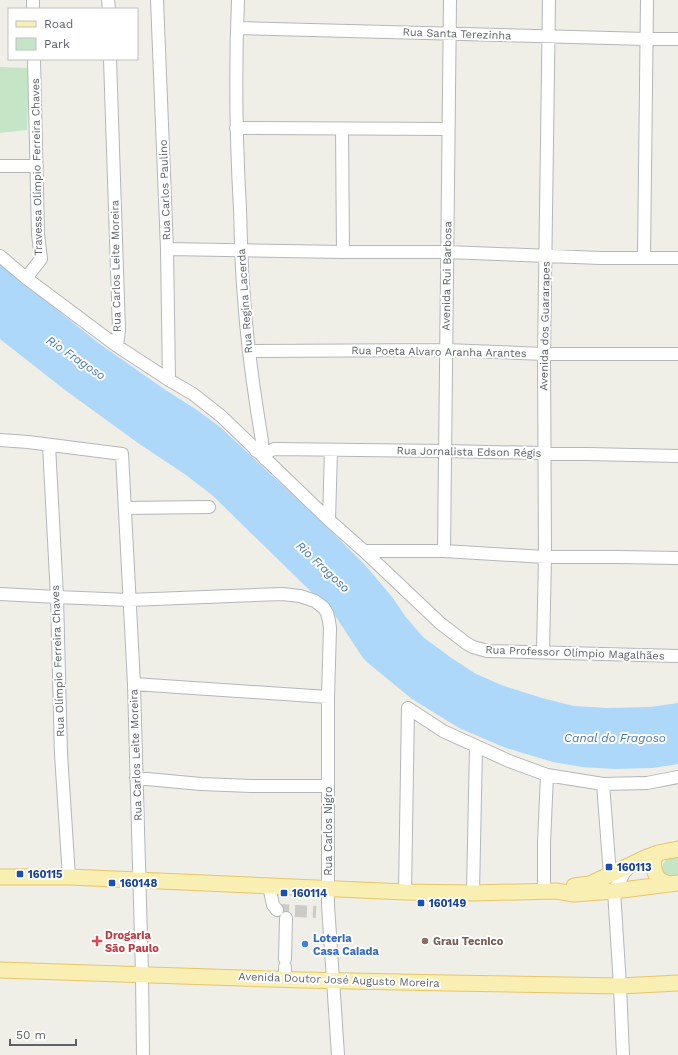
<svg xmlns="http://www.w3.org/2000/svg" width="678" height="1055" viewBox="0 0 678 1055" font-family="'Work Sans',sans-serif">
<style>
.green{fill:#c6e5c6}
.water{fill:#add8f9}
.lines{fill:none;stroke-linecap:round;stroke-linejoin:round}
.minor-tunnel{stroke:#cbcbc7;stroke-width:12;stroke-dasharray:12 6;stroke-linecap:butt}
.minor-casing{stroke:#b4b7ba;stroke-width:14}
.major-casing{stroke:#e8c567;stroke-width:17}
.minor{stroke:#fff;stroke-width:12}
.major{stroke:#faefb2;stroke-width:15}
.transit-dot{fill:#1a4fb4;stroke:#fff;stroke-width:1.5}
.health-dot{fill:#e0444e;stroke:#fff;stroke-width:1.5}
.education-dot{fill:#8d6e63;stroke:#fff;stroke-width:1.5}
.shop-dot{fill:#3f7fe0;stroke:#fff;stroke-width:1.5}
.labels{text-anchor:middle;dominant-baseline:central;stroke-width:4;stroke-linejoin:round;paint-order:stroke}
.street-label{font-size:11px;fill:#5e6266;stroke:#fff}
.transit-label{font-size:11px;font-weight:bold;fill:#164399;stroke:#fff;text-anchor:start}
.health-label{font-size:11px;font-weight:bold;fill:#be3a42;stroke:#fff;text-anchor:start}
.shop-label{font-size:11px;font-weight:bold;fill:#366cbe;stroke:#fff;text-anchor:start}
.education-label{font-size:11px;font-weight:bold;fill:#785e54;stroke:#fff;text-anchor:start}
.water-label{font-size:12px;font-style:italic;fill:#4a78ab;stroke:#fff}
</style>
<rect width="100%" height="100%" fill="#efeee7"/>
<!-- green -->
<path class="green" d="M0 67 29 68 27 130 0 133Z
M678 855V882L662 875C661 862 666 858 678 855Z"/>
<!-- water -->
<path class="water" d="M0 264 97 342 164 389 197 410 220 427 326 526 365 565 393 598 405 616 423 637 450 657 476 674 504 686 542 698 574 706 608 708 650 707 678 703V764L653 768 614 769 582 767 553 762 506 748 459 728 412 699 368 663 363 658 334 614 212 495 186 475 138 443 65 390 0 339Z"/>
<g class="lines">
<!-- minor-tunnel -->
<path class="minor-tunnel" d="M277 910 316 912"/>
<!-- minor casing -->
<g class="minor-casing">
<path id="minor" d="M33 0V9
M108 0 109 9
M157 0 167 249 169 380
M238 0C235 70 236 139 240 209 241 238 241 268 244 297 247 345 254 393 262 441V446L256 451
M237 28 647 39H678
M110 59 119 330 117 346
M236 128 448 129
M342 129 343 252
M0 166H37
M167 249 343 252H447L601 258H678
M0 256 26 278 117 346 169 380 193 394 221 416 329 520 364 551 440 623 466 643 473 647 487 651 678 656
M644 257 647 0
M26 278 41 259 38 234 34 59
M249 351 446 350 544 354H678
M0 440 28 442 122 454 134 684 142 974 143 1055
M49 445 57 597 61 754 69 877
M265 459 268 452 274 449 445 451 678 456
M125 508 209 507
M329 520 331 450
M364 551H444L545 557H618L678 558
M444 551 450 0
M0 594 57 597 129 600 282 594 300 596 315 601 324 608 327 613 329 621 330 628 328 697V905L338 1055
M543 652 545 557 544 354 549 0
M134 684 328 697
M408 708 443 731 509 761 547 775 603 784 647 783 678 777
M136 778 201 784 251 786H328
M603 784 610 875
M269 886 273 905 277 910
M405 892 408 708
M544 892V843L547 775
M473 893 476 746
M285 959 286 918
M285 979V967
M623 1055 620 986 614 891 624 873 630 866"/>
</g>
<!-- major casing -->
<g class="major-casing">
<path id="major" d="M658 853C651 859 653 874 660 880 663 882 666 883 669 884
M0 877H69L405 892 473 893 556 891 574 894 614 891 678 883
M574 886 590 884 645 858 658 853 678 849
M0 970 302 980 448 983 620 986 678 983"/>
</g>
<!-- minor -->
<use href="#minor" class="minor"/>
<!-- major -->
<use href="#major" class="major"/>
</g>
<!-- markers -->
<g class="transit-dot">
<rect x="605" y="863" width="8" height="8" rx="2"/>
<rect x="16" y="870" width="8" height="8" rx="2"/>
<rect x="108" y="879" width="8" height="8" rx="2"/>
<rect x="280" y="889" width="8" height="8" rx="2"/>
<rect x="417" y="899" width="8" height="8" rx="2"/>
</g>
<path class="health-dot" d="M95 935h4v4h4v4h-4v4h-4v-4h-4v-4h4z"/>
<circle class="education-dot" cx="425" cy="941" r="4"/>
<circle class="shop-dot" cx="305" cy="944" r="4"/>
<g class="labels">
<!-- street labels -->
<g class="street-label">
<text transform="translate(457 34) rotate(2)">Rua Santa Terezinha</text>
<text transform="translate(37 167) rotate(-91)">Travessa Olímpio Ferreira Chaves</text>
<text transform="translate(165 190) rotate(-92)">Rua Carlos Paulino</text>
<text transform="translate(116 266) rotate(-91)">Rua Carlos Leite Moreira</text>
<text transform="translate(447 276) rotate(-89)">Avenida Rui Barbosa</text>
<text transform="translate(245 301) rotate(-94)">Rua Regina Lacerda</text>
<text transform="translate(545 326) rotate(-89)">Avenida dos Guararapes</text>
<text transform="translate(439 352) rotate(1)">Rua Poeta Alvaro Aranha Arantes</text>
<text transform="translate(469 452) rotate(1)">Rua Jornalista Edson Régis</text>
<text transform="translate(575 653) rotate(2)">Rua Professor Olímpio Magalhães</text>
<text transform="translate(58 661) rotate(-92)">Rua Olímpio Ferreira Chaves</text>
<text transform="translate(136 755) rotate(-92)">Rua Carlos Leite Moreira</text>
<text transform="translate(328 831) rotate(-90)">Rua Carlos Nigro</text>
<text transform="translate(339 980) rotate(2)">Avenida Doutor José Augusto Moreira</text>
</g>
<!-- transit labels -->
<g class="transit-label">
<text x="617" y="867">160113</text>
<text x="28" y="874">160115</text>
<text x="120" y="883">160148</text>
<text x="292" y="893">160114</text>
<text x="429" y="903">160149</text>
</g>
<!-- health labels -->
<g class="health-label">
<text x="105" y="935">Drogaria<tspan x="105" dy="13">São Paulo</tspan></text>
</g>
<!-- shop labels -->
<g class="shop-label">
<text x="313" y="938">Loteria<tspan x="313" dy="13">Casa Caiada</tspan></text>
</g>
<!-- education labels -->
<g class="education-label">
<text x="433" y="941">Grau Tecnico</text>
</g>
<!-- water labels -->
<g class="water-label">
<text transform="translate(76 358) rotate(34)">Rio Fragoso</text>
<text transform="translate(323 567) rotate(43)">Rio Fragoso</text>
<text x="615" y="738">Canal do Fragoso</text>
</g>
</g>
<!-- legend -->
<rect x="8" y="8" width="130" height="52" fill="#ffffff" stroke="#bfc0c2"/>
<rect x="16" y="21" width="20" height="6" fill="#faefb2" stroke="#bfc0c2"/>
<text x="44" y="28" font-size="12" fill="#5e6266">Road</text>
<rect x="16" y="38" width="20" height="12" fill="#c6e5c6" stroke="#bfc0c2"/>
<text x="44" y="48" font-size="12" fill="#5e6266">Park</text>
<!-- scale -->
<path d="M10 1039v6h66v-6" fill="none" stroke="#5e6266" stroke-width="2"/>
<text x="16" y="1039" font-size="12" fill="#5e6266" stroke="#ffffff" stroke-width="3" paint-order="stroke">50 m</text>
</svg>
